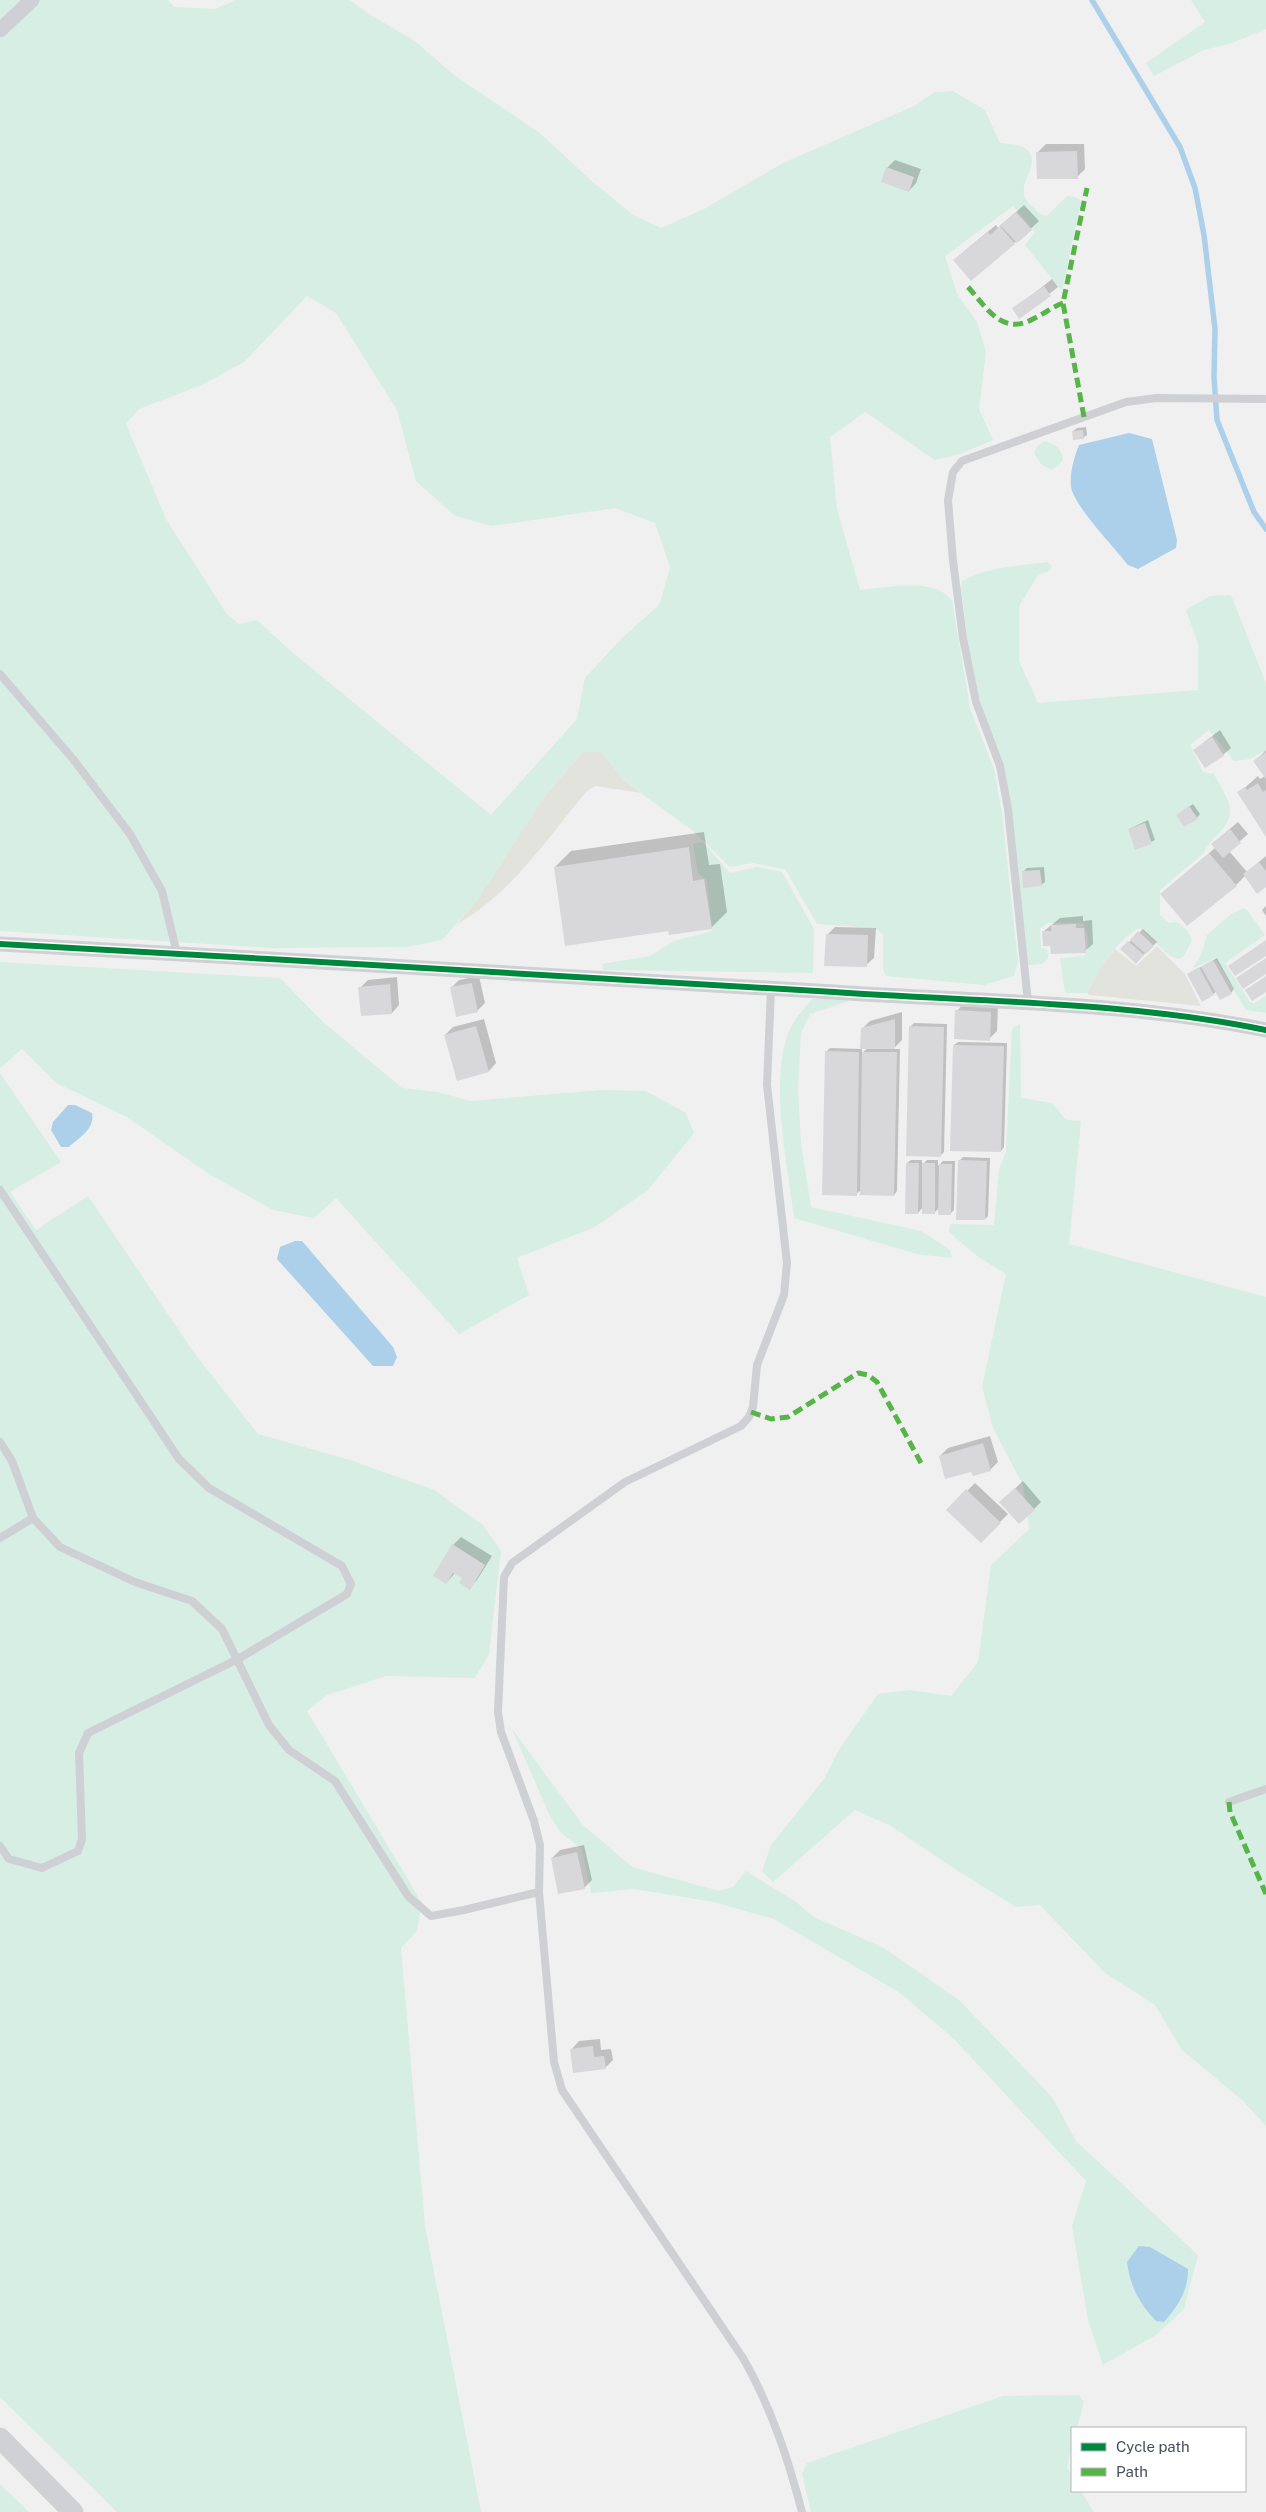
<svg xmlns="http://www.w3.org/2000/svg" width="1266" height="2512" viewBox="0 0 1266 2512" font-family="'Public Sans',sans-serif">
<style>
.green{fill:#d6eee4;fill-rule:evenodd}
.sand{fill:#e3e3dd}
.water{fill:#acd0ea}
.shadow{fill:#0003;fill-rule:evenodd}
.lines{fill:none;stroke-linecap:round;stroke-linejoin:round}
.stream{stroke:#acd0ea;stroke-width:5.5}
.building{fill:#d8d8da}
.service{stroke:#ced0d3;stroke-width:8}
.minor{stroke:#ced0d3;stroke-width:15}
.secondary{stroke:#cfd1d4;stroke-width:21}
.quiet{stroke:#57b448;stroke-width:5;stroke-dasharray:10 5;stroke-linecap:butt}
.cycleway-casing{stroke:#fff;stroke-width:9}
.cycleway{stroke:#00873e;stroke-width:6}
</style>
<rect width="100%" height="100%" fill="#f0f0f0"/>
<!-- green -->
<path class="green" d="M0 0H168L174 7 215 9 236 0H350L369 14 415 41 454 75 541 134 587 177 633 215 661 228 704 209 783 163 914 106 935 92 953 91 985 110 1000 143C1007 144 1018 144 1023 147 1049 163 1008 185 1031 205 1036 209 1040 215 1047 216L1067 196 1076 197 1081 201 1062 291 1025 245 1035 232 1013 206 945 256 957 294 977 322 986 352 979 409 993 440 960 454 935 460 865 412 830 437 837 509 860 590C888 588 931 576 952 600L970 708 994 769 1002 814 1018 962 1014 976 984 985 886 976 883 969V934L874 928 817 924 785 869 753 863 730 867 692 830 623 780 602 752H583L544 797 478 899 442 940 407 947 271 948 0 931ZM307 296 336 313 397 410 416 481 455 516 492 526 615 508 655 523 670 567 660 604 621 639 585 678 577 719 491 815 293 653 257 620 239 624 226 613 166 519 126 424 139 409 202 385 244 362Z
M1191 0H1266V29L1232 43 1204 50 1154 76 1146 63 1205 22Z
M1044 441C1056 444 1060 447 1063 459L1059 465 1051 470 1041 464 1034 453 1037 446Z
M1047 562 1052 566 1049 571 1038 575 1019 606V661L1038 703 1198 690V643L1186 610 1210 596 1231 595 1266 683V750L1250 759 1234 761 1209 730 1190 745 1203 772 1214 774C1225 797 1240 809 1221 831 1214 838 1208 844 1204 853L1160 890V915L1169 923 1177 922 1187 930 1192 940 1184 956 1179 959 1170 956 1140 928C1115 940 1100 970 1087 993H1065L1060 958 1084 956C1091 946 1089 934 1083 923H1048L1040 928 1041 948 1047 949 1048 958 1042 964 1028 965 1003 763 980 701 968 643 961 588 962 581C987 567 1018 566 1047 562ZM1189 806 1198 819 1184 827 1176 815ZM1145 823 1152 844 1135 850 1128 829ZM1040 870 1041 886 1023 887 1022 871Z
M703 842 730 873 757 867 782 872 814 929 813 973 603 970 602 964 650 956 674 941 712 931 707 881 698 873 693 844Z
M1243 908 1248 911 1265 935 1225 963 1250 1002 1254 1003 1266 996V1013L1246 1010 1215 958 1192 969 1201 955 1207 935 1230 915Z
M0 962 280 978 322 1021 402 1088 438 1092 470 1101 602 1090 646 1091 686 1113 694 1133 648 1190 595 1227 517 1258 529 1295 459 1334 336 1198 314 1218 273 1210 209 1174 127 1117 56 1083 22 1049 0 1068Z
M812 999H849V1001L810 1014 801 1033 798 1090 801 1143 811 1207 921 1231 950 1250 952 1258 917 1254 794 1218C788 1165 765 1066 795 1020 800 1013 806 1006 812 999Z
M1020 1024 1021 1098 1052 1103 1066 1120 1081 1121 1069 1244 1266 1297V2126L1242 2100 1182 2050 1155 2005 1105 1973 1040 1905 1016 1907 958 1871 891 1826 855 1810 773 1882 762 1871 771 1845 824 1779 838 1751 878 1694 910 1690 951 1696 978 1662 991 1565 1029 1529 1023 1485 993 1428 982 1387 1006 1274 977 1256 949 1232 950 1224 994 1225 999 1169 1006 1152 1012 1028Z
M0 1073 61 1162 10 1192 36 1230 88 1196 195 1354 258 1434 350 1460 434 1490 483 1525 501 1551 489 1654 475 1678 386 1676 327 1695 307 1711 422 1903 417 1931 401 1948 425 2226 481 2512H117L0 2397Z
M512 1729 583 1825 632 1867 719 1891 733 1887 746 1871 796 1902 814 1917 884 1948 959 2000 1052 2097 1076 2141 1198 2255 1184 2309 1156 2335 1103 2365 1088 2320 1072 2226 1086 2181 954 2039 900 1993 774 1919 714 1902 634 1889 591 1893 582 1849 560 1832 549 1814Z
M1079 2395 1084 2402 1077 2428H1072V2446L1067 2467 1072 2476V2491H1081L1094 2512H811L802 2474 807 2463 1003 2396Z
M0 2484 29 2512H0Z"/>
<!-- sand -->
<path class="sand" d="M583 752H602L623 780 641 793 595 786 586 792C546 840 512 893 457 924L478 899 544 797Z
M1157 946 1185 974 1201 1006 1089 995 1087 993 1104 963 1115 949 1136 966Z"/>
<!-- water -->
<path class="water" d="M1129 433 1152 439 1177 540 1176 548 1138 569 1128 565C1113 546 1080 512 1072 491 1068 478 1074 457 1079 445Z
M68 1105H75L92 1113C95 1129 80 1137 69 1147H61L51 1130 53 1122Z
M295 1241H302L393 1347 397 1357 393 1366H373L277 1259 280 1247Z
M1139 2246 1150 2247 1188 2269C1188 2291 1178 2306 1164 2322L1156 2321C1139 2303 1130 2286 1127 2262Z"/>
<!-- shadow -->
<path class="shadow" d="M1046 144H1084L1085 169 1077 177 1038 152Z
M895 160 921 169 916 183 909 191 887 168Z
M1024 205 1039 221 1017 242 963 252 996 225 998 228Z
M1052 279 1058 287 1020 317 1014 309Z
M1086 427 1087 435 1083 438 1073 431 1077 428Z
M1220 730 1231 748 1223 755 1194 750Z
M1266 750V834L1239 793 1258 776 1260 779 1265 776 1255 761Z
M1193 804 1200 814 1197 818 1181 812Z
M1148 820 1155 840 1136 849 1129 829Z
M1238 822 1248 834 1229 851 1247 872 1266 856V886L1245 876 1236 885 1162 894 1215 848 1220 837Z
M704 832 709 865 720 864 727 912 711 928 669 930 555 867 571 851Z
M1044 867 1045 882 1041 885 1023 872 1027 868Z
M1266 906V916L1262 910Z
M1083 916V921L1092 920 1093 944 1085 951 1052 944 1044 931 1060 918Z
M835 927 876 928 874 958 866 965 827 935Z
M1143 929 1157 942 1136 962 1122 949Z
M1217 958 1234 989 1231 993 1216 991 1214 994 1188 974Z
M479 976 485 1003 477 1011 451 988 459 980Z
M397 977 399 1005 392 1013 360 988 368 980Z
M964 1003 998 1004 997 1031 989 1039 957 1011Z
M902 1012V1040L893 1049H900L897 1191 894 1195 861 1190 856 1194 826 1052 830 1048 862 1049V1029L870 1021ZM862 1048H868L862 1053Z
M484 1019 496 1063 489 1071 445 1035 453 1027Z
M914 1023 947 1024 944 1152 940 1156 911 1026Z
M958 1042 1007 1043 1004 1147 1001 1151 954 1045Z
M963 1157 990 1158 988 1216 985 1219 959 1161Z
M911 1160H922V1165L927 1160H938V1166L943 1161H955L954 1210 950 1214 939 1208 934 1213 923 1207 918 1213 907 1163Z
M990 1436 998 1462 990 1470 972 1471 940 1456 948 1448Z
M1023 1481 1041 1502 1034 1509 1009 1494Z
M975 1483 1008 1514 981 1541 948 1510Z
M461 1537 492 1556 477 1580 469 1588 464 1578 455 1573 446 1583 453 1545Z
M584 1845 592 1880 584 1888 552 1858 560 1850Z
M600 2039 601 2050 611 2049 613 2060 605 2068 572 2049 579 2041Z"/>
<g class="lines">
<!-- stream -->
<path class="stream" d="M1092 0 1180 147 1195 188 1204 235 1215 329 1214 377 1217 420 1254 512 1266 529"/>
</g>
<!-- building -->
<path class="building" d="M1077 151 1078 179H1037L1036 152Z
M886 167 914 177 909 192 881 182Z
M1016 212 1032 230 1017 243 1000 225Z
M1000 226 1015 244 971 281 953 260 988 232 990 235Z
M1044 286 1051 296 1019 319 1012 308Z
M1083 430 1084 439 1073 440 1072 431Z
M1212 737 1224 756 1205 768 1193 750Z
M1266 752V779L1253 761Z
M1258 783 1263 792 1266 790V837L1237 792 1245 787 1247 790Z
M1189 806 1198 819 1184 827 1176 815Z
M1145 823 1152 844 1135 850 1128 829Z
M1230 829 1241 843 1223 858 1211 844Z
M689 847 693 881 704 879 712 929 669 935 668 931 565 946 554 867Z
M1209 853 1237 886 1187 926 1160 894Z
M1259 862 1266 871V887L1257 894 1243 874Z
M1040 870 1042 886 1023 888 1022 871Z
M1076 924V928H1084L1086 953 1051 954 1050 946H1043L1042 931H1051V925Z
M1138 931 1154 946 1146 954 1130 940Z
M826 934 868 935 867 967 824 966Z
M1266 940V956L1235 976 1228 966Z
M1128 941 1144 955 1136 964 1120 949Z
M1266 958V974L1243 989 1236 978Z
M1213 960 1232 994 1220 1000 1201 967Z
M1199 967 1214 995 1202 1002 1187 974Z
M1266 976V992L1252 1001 1245 990Z
M472 983 478 1012 456 1017 450 987Z
M390 984 392 1014 361 1016 358 987Z
M955 1010 991 1012 990 1041 954 1039Z
M895 1019V1049H860L861 1028Z
M476 1026 489 1072 457 1081 444 1035Z
M909 1026 944 1027 941 1157 906 1156Z
M953 1045 1004 1046 1001 1152 950 1151Z
M825 1051 859 1052 857 1196 822 1195Z
M862 1052H897L894 1196 860 1195Z
M958 1160 987 1161 985 1220H956Z
M906 1163H919L918 1214H905Z
M922 1163H935V1214H922Z
M939 1164H952L951 1215H938Z
M983 1443 991 1471 973 1476 971 1472 945 1479 939 1456Z
M1015 1488 1035 1510 1019 1524 999 1502Z
M966 1489 1001 1523 981 1543 946 1510Z
M452 1544 485 1565 470 1590 459 1583 462 1578 453 1573 446 1584 433 1576Z
M577 1852 585 1889 558 1894 551 1858Z
M593 2046 594 2057 604 2056 606 2069 573 2073 570 2049Z"/>
<g class="lines">
<!-- service -->
<path class="service" d="M0 674 73 759 130 834 162 891 177 954
M771 988 767 1085 787 1263 784 1295 757 1365 753 1407 749 1417 741 1426 625 1482 512 1563 504 1577 498 1712 501 1732 534 1821 540 1845 539 1892 554 2062 562 2090 743 2358C771 2407 788 2458 802 2512
M1028 1002 1008 809 1000 766 976 702 963 638 953 561 948 500 953 472 962 461 1126 402 1156 398 1266 399
M0 1190 179 1459 209 1488 342 1566 351 1584 347 1594 238 1659 88 1733 79 1753 82 1839 78 1851 42 1868 9 1859 0 1846
M0 1442 12 1461 33 1518 60 1547 135 1582 192 1601 222 1629 269 1725 289 1750 335 1781 408 1896 431 1916 464 1910 539 1892
M0 1538 33 1518
M1229 1802 1266 1789"/>
<!-- minor -->
<path class="minor" d="M0 30 32 0
M0 944C278 960 556 974 834 992 978 1002 1124 1001 1266 1030"/>
<!-- secondary -->
<path class="secondary" d="M0 2438 73 2512"/>
<!-- quiet -->
<path class="quiet" d="M968 287C987 308 1002 336 1033 319 1044 314 1052 307 1063 303
M1084 417 1063 303 1087 188
M751 1412 771 1419 788 1417 858 1373 868 1375 877 1382 921 1463
M1229 1802 1230 1812 1266 1894"/>
<!-- cycleway casing -->
<g class="cycleway-casing">
<path id="cycleway" d="M0 944C278 960 556 974 834 992 978 1002 1124 1001 1266 1030"/>
</g>
<!-- cycleway -->
<use href="#cycleway" class="cycleway"/>
</g>
<!-- legend -->
<rect x="1071" y="2427" width="175" height="65" fill="#ffffff" stroke="#b6b8be"/>
<rect x="1081" y="2443" width="25" height="8" fill="#00873e" stroke="#b6b8be"/>
<text x="1116" y="2452" font-size="15" fill="#484e5c">Cycle path</text>
<rect x="1081" y="2468" width="25" height="8" fill="#57b448" stroke="#b6b8be"/>
<text x="1116" y="2477" font-size="15" fill="#484e5c">Path</text>
</svg>
